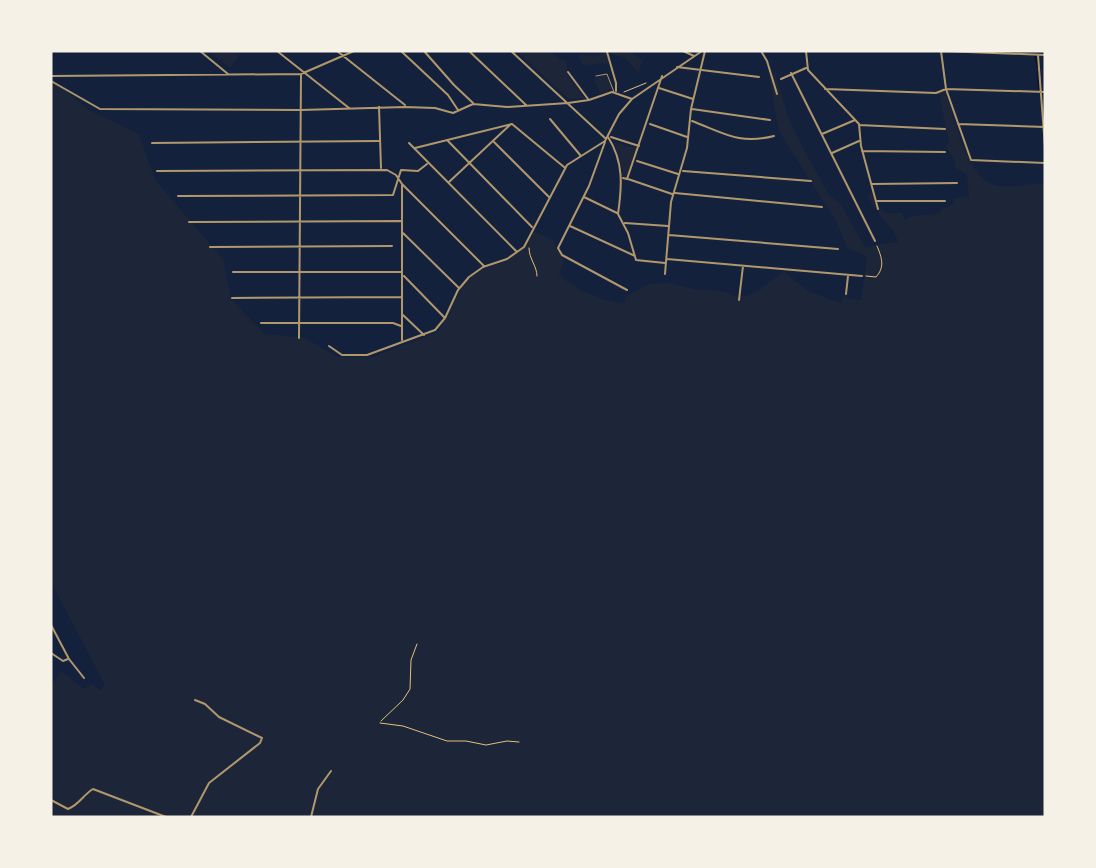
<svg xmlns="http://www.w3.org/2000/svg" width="1096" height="868" viewBox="0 0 1096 868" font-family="Roboto,sans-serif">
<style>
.green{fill:#1d2539}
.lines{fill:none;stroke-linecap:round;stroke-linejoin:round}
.stream{stroke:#0b132b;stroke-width:2}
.path{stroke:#e5c07b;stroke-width:1}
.service{stroke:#b1986c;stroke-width:1}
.minor{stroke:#b1986c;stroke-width:2}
</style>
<rect width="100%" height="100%" fill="#14213d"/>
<!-- green -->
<path class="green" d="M209 51H242L230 68Z
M516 51H550L560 60H566L568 76 584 98 569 99Z
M610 51H629L643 60 638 73 625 58 612 54Z
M605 53 609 59 607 65C598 61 591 68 582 65L579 57 580 54 593 57Z
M775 73 788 117 803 148 828 193 842 206 865 247 898 242C894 225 875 215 868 195L872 193 876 206 887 213H902L905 220H908V217L940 213 941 209 954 204 953 198 969 197 967 175 956 168 955 160 945 146 949 143 939 93 945 91 960 137 959 138C985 194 987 188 1045 183V817H51V686L61 671 84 689 92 684 100 690 105 685 51 582V78L89 110 139 134 155 180 223 259 231 299 265 334 305 338 337 357H372L438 332 463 286 479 270 501 263 523 250 533 231 555 241 554 244 564 260 559 274 563 278C582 292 600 301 624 303L626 296 649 284 669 283 697 290 705 289 729 293 736 297 747 296 761 289 784 271 808 291 840 303 844 296 849 299 861 300 867 257 847 247 836 221 779 131 769 76Z
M607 75 612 89 600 93 594 79Z
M613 142 636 148 637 150 627 177 623 176 620 159Z"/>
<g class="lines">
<!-- stream -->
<path class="stream" d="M1001 51 1033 52
M1035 56 1038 68
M1038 71 1039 89"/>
<!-- path -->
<path class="path" d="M624 92 646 83
M529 248C529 259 537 266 537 276
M866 276 876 277C885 267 882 258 877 246
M381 721 403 700 410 689 411 660 417 644
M380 723 403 726 447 741H466L486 745 507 741 519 742"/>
<!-- service -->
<path class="service" d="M596 76 607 74 614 92"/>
<!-- minor -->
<path class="minor" d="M200 51 228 74
M277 51 349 108
M337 51 405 105
M401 51 448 95 458 110
M424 51 454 85 473 103
M469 51 526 105
M511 51 605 138
M683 51 694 56
M761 51 767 61 777 94
M806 51 808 70 859 124 861 146 878 209
M941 51 946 89 971 160 1045 163
M942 51 1045 55
M607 52 616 83V91
M1038 55 1045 147
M677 67 759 77
M568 72 588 99
M791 73 875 241
M51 76 301 74 354 51
M781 79 806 68
M51 81 100 109 301 110 405 107 435 108 453 113 473 104 507 107 568 103 589 100 612 92 632 99
M659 88 693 99
M825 89 936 93 946 89 1045 92
M379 107 381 168
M692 109 770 120
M550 119 581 156
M692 121C724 133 739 145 774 136
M512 124 564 167
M650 124 687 137
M958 124 1045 127
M859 125 945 129
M822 134 855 120
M608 137C624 162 622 186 618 214L628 233 636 260 665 263
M611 137 639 146
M447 140 532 227
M494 142 549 197
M605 142 589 186 558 248 562 255 627 290
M152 143 379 141
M409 143 517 252
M415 148 512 124
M862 151 945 152
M832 153 859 141
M637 161 678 174
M157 171 387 170 396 175 402 184 484 266
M683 171 811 181
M623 178 627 179 662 76
M628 179 672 194
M449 182 511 124
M872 184 957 183
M402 185V340
M675 193 822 207
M178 196 393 195 401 170 418 171 427 164
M584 197 617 213
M876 201H945
M189 222 401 221
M625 223 668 226
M570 226 635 256
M403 233 459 288
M669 235 838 249
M210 247 392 246
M667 259 862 276
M233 272H402
M665 274 671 202 687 148 691 109 705 51
M404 276 444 317
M846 294 848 276
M232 298 402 297
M739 300 743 266
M403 315 424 335
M261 323H393L401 326
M299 338 301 75
M329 346 342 355H367L435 330 445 318 458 290 469 277 483 267 507 259 524 247 567 165 605 141 619 114 632 99 702 51
M51 625 69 659 84 678
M51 653 63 661 68 659
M51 800 68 809C79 805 83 795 93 789L166 817
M191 817 209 783 260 743 262 738 219 717 205 704 195 700
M311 817 318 789 331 771"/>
</g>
<!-- border -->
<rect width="1096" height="868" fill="none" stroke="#f6f1e7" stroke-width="105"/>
</svg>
